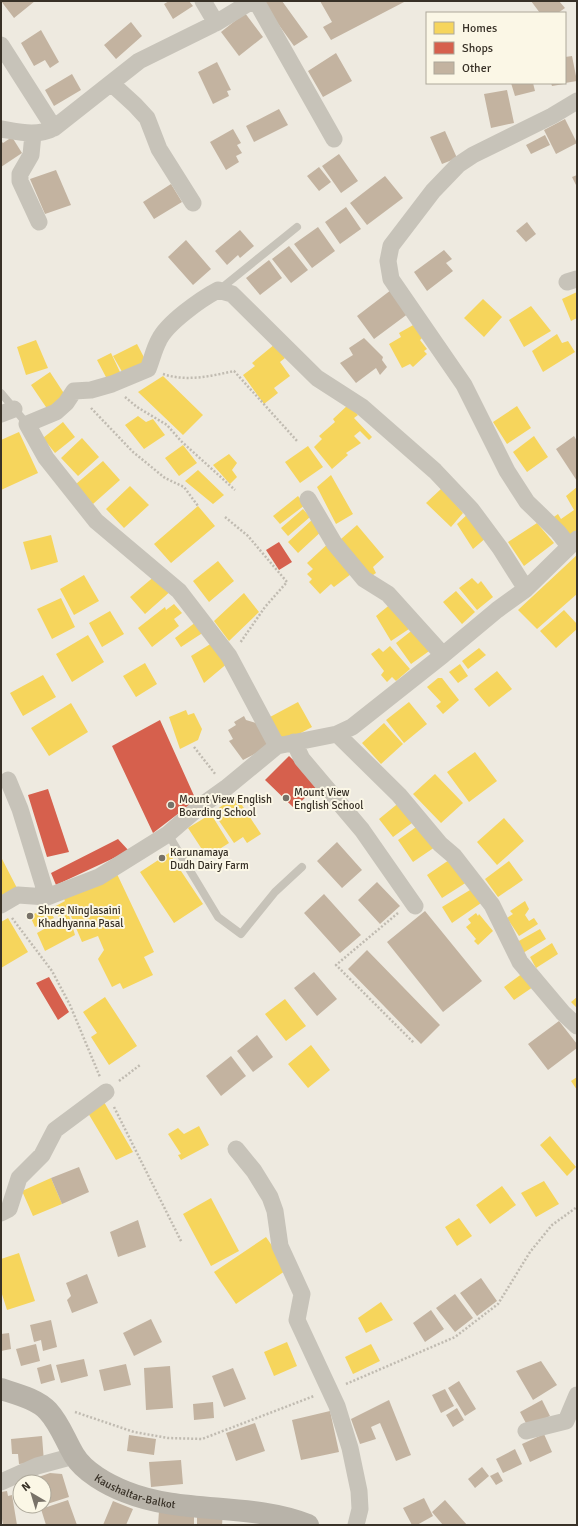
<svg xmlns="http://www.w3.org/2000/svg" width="578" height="1526" viewBox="0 0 578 1526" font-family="Signika,sans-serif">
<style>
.homes{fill:#f6d55c}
.shops{fill:#d6604d}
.building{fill:#c3b3a0}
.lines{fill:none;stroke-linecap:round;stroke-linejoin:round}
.path{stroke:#c0bbb1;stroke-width:2.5;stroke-dasharray:2 2;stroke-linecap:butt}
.lane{stroke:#c7c3b9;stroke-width:8}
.street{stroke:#c7c3b9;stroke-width:17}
.secondary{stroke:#b8b3a9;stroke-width:22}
.poi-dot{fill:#787268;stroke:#fbf7e6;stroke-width:1.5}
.labels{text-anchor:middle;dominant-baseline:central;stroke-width:4;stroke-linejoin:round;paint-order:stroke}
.poi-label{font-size:11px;fill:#383127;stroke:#fbf7e6;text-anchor:start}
.street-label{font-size:11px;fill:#383127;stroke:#fbf7e6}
</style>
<rect width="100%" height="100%" fill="#eeeae0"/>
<!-- homes -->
<path class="homes" d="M577 292V318L571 321 562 299Z
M483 299 502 317 484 337 464 318Z
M531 306 551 331 524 347 509 320Z
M415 324 423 337 420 340 427 349 424 351 427 354 413 367 410 364 402 368 389 344 401 337 399 333Z
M557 334 562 343 568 341 575 352 543 372 532 351Z
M36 340 48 368 26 375 17 347Z
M137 344 148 365 125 377 113 356Z
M275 344 285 358 280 362 290 376 274 388 278 393 264 404 243 375 255 366 252 363Z
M111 353 120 372 107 379 97 360Z
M50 372 67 398 48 410 31 385Z
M163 376 203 415 183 435 138 392Z
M349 404 358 415 354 418 372 437 369 440 360 431 354 436 361 443 346 453 348 455 332 469 314 447 322 439 319 436 335 422 333 419Z
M517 406 531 428 507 444 493 422Z
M138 416 146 422 153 419 165 435 144 449 125 425Z
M63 422 75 437 55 453 43 438Z
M19 432 38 473 1 490V440Z
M534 436 548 457 527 472 513 452Z
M82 438 99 457 78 476 61 458Z
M183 445 197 463 179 476 165 458Z
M308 446 323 467 300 483 285 462Z
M229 454 237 463 232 470 237 477 230 484 213 465Z
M103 461 120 480 93 504 76 484Z
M198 470 224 495 213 504 185 481Z
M331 475 353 514 336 524 317 487Z
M130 486 149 505 124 528 106 509Z
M577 487V531L566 539 551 519 558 514 561 519 574 510 566 496Z
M442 488 463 513 451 527 426 503Z
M298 496 305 505 280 524 273 516Z
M198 506 215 526 171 563 154 544Z
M303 509 310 517 288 536 281 528Z
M470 512 487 537 473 549 457 524Z
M314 518 324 529 298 553 288 542Z
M537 523 554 543 524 566 508 542Z
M357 525 384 557 373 567 376 573 370 577 341 539Z
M51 535 58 562 31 570 23 542Z
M331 541 355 571 334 587 331 584 320 594 309 582 312 579 307 574 313 569 307 563Z
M577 555V594L537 629 518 610Z
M218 561 234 581 209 602 193 581Z
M84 575 99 601 74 615 60 589Z
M156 575 173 589 145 614 130 597Z
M472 578 478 584 481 581 493 597 477 610 459 588Z
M456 591 475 612 462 624 443 602Z
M244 593 259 612 229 641 214 621Z
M61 598 75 627 52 639 37 609Z
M392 603 409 629 391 641 376 616Z
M174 604 182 613 174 619 179 626 152 647 138 628 165 607 166 610Z
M564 610 577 624V629L556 648 540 631Z
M110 611 124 634 102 647 89 623Z
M196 622 204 632 181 647 175 638Z
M415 628 432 649 411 664 396 643Z
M88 635 104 662 72 682 56 654Z
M212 643 229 662 204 683 191 656Z
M390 646 410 669 396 681 392 677 387 682 381 675 384 671 371 654 379 648 383 652Z
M479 648 486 655 468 669 462 661Z
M145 663 157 684 136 697 123 676Z
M460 664 468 676 458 683 449 672Z
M497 671 512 689 489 707 474 689Z
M43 675 56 697 23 716 10 693Z
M438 678H442L459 700 443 714 436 706 441 702 427 687Z
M298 702 312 727 284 742 270 717Z
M409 702 427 724 404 743 386 720Z
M71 703 88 732 49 756 31 728Z
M186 710 188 715 194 713 202 729 198 740 180 749 169 717Z
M384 723 403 744 381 764 362 743Z
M475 752 497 781 469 802 447 772Z
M435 774 463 803 441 823 413 794Z
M236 796 261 834 247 843 243 837 234 843 213 812Z
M401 801 416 820 393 837 379 819Z
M211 814 229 843 207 857 188 828Z
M504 818 524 841 497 865 477 842Z
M419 825 435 847 413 862 398 840Z
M169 853 203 904 174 923 140 872Z
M1 857 18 890 1 898Z
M452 858 467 882 442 898 427 875Z
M509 861 523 880 498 897 485 879Z
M117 874 154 952 144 957 153 975 123 989 120 983 112 987 98 959 104 950 98 936 82 942 65 902 75 935 45 951 37 933 60 920 54 907 65 901 63 897Z
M475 887 484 901 452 923 442 907Z
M525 901 529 909 525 915 529 921 534 918 538 924 519 936 507 918 513 914 510 911Z
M48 907 54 918 35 927 30 916Z
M476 913 478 916 479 914 493 931 478 945 474 941 476 939 466 927 471 923 468 919Z
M8 918 28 952 1 968V922Z
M540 929 546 939 523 953 517 942Z
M552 943 558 954 536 968 530 957Z
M523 973 533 987 514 1000 504 987Z
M105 997 137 1046 109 1065 91 1037 97 1033 83 1012Z
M577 997V1008L571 1002Z
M285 999 306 1026 286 1041 265 1014Z
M311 1045 330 1070 308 1088 288 1064Z
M577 1077V1090L571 1081Z
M104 1102 133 1152 116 1160 88 1113Z
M199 1126 209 1145 181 1160 178 1155 181 1154 168 1134 178 1128 184 1134Z
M550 1136 576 1167 567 1176 540 1145Z
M51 1178 62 1204 33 1216 22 1191Z
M544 1181 559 1204 536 1217 521 1193Z
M502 1186 516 1205 490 1224 476 1205Z
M211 1198 239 1251 211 1266 183 1214Z
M459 1218 472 1236 457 1246 445 1227Z
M266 1237 288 1269 236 1304 214 1272Z
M19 1253 35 1301 7 1310 1 1291V1259Z
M381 1302 393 1320 366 1333 358 1318Z
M287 1342 297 1366 274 1376 264 1352Z
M371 1344 380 1361 353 1374 345 1357Z"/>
<!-- shops -->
<path class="shops" d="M279 542 292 562 279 570 266 550Z
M160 720 196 800 153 833 112 746Z
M289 756 319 785 294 808 265 780Z
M48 789 69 852 47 857 28 795Z
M118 839 129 851 56 885 51 873Z
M49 977 69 1012 58 1020 36 983Z"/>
<!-- building -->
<path class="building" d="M1 1H35L14 18Z
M169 1H189L193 6 173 19 164 4Z
M265 1H282L308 37 294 46 263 3Z
M320 1H406L331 40 323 27 332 22Z
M531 1H559L565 8 558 13H540Z
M245 13 263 37 239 56 221 32Z
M131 22 142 36 116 59 104 45Z
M41 30 59 62 50 68 45 60 34 66 21 43Z
M336 53 352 81 323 97 308 71Z
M572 56 577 81 565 83V57Z
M217 62 231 90 227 91 229 96 213 104 198 72Z
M72 74 81 90 54 106 45 90Z
M511 83H533L535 91 515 96Z
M551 83H564V84L552 86Z
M507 90 514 123 491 128 484 94Z
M279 109 288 125 254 142 246 126Z
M565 119 577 143 556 154 544 130Z
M233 129 241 143 237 145 242 153 236 156 239 162 226 170 210 142Z
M445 131 457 158 442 164 430 137Z
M545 135 550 145 531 154 526 145Z
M12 137 22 153 1 167V141L3 143Z
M339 154 358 181 341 193 322 166Z
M319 167 331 182 319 191 307 176Z
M56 170 71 205 45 214 30 179Z
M577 175V187L572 177Z
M385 176 403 198 367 225 350 203Z
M171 184 182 202 154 219 143 202Z
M346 207 361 229 340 244 325 222Z
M527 222 536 234 526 242 516 231Z
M318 227 335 251 312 268 294 244Z
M240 230 254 246 240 258 238 255 227 265 215 251Z
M186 240 211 269 193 285 168 257Z
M289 246 308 270 291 283 272 259Z
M444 250 452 259 446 263 453 271 427 291 414 272Z
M269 260 282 278 260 295 246 278Z
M391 290 409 313 374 339 357 316Z
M364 338 383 357 382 360 387 367 380 375 376 368 356 383 340 363 353 355 349 348Z
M574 436 577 441V481L556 449Z
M244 716 246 720 263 725 272 745 243 760 229 741 233 739 228 730 236 725 234 722Z
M337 842 362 870 342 888 317 861Z
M377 882 400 906 380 924 358 900Z
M324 894 361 935 340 953 304 913Z
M425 911 482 981 443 1012 387 942Z
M367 950 440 1025 421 1044 348 969Z
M314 972 337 999 317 1016 294 988Z
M559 1021 577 1044V1048L548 1070 528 1044Z
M257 1035 273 1057 253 1072 237 1051Z
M231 1056 246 1076 221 1096 206 1076Z
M79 1167 89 1192 62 1204 51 1178Z
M138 1220 146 1247 118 1257 110 1232Z
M87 1274 98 1303 72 1313 67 1300 71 1296 66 1283Z
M481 1278 497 1301 477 1316 460 1293Z
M455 1294 473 1318 455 1332 436 1308Z
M431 1310 444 1329 425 1342 413 1323Z
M151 1319 162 1342 134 1356 123 1333Z
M51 1320 57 1347 43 1351 41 1340 34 1342 30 1325Z
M9 1333 11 1349 1 1351V1334Z
M36 1344 40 1361 21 1366 16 1349Z
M84 1359 88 1376 61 1383 56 1365Z
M541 1361 557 1385 533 1400 516 1371Z
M51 1364 55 1380 41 1384 37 1368Z
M126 1364 131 1385 104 1391 99 1370Z
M170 1366 173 1408 146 1410 144 1368Z
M233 1368 246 1399 224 1407 212 1376Z
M459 1381 476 1409 465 1416 448 1388Z
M445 1389 454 1406 441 1413 432 1395Z
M389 1400 411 1455 396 1461 380 1423 371 1427 376 1439 360 1444 351 1419Z
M542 1400 550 1416 528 1427 520 1412Z
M213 1402 214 1418 194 1420 193 1404Z
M457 1408 464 1420 453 1427 446 1415Z
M330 1411 339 1452 301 1460 292 1420Z
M255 1423 265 1451 236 1461 226 1433Z
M544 1434 552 1452 530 1462 522 1444Z
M129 1435 156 1439 154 1455 127 1451Z
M42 1436 44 1462 19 1464 18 1454H12L11 1439Z
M515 1449 522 1464 503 1473 496 1459Z
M181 1460 183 1484 151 1487 149 1462Z
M482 1467 489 1476 475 1488 468 1479Z
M498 1472 503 1481 496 1485 490 1476Z
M50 1473 62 1474 69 1497 44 1505V1482H31L30 1480Z
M7 1491 8 1496 12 1495 17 1525H3L1 1513V1492Z
M424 1498 433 1516 417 1525H412L403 1508Z
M68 1500 77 1525H46L41 1509Z
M445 1500 467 1525H443L432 1512Z
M113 1501 133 1509 126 1525H103Z
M159 1511 194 1512V1525H158Z
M197 1511 223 1512 222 1525H197Z"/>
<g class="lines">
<!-- path -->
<path class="path" d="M163 374C187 382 211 376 234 371L298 442
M125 397 137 407 167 425 181 441 235 490
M91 408 133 452 165 478 184 487 198 506
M225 517 248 536 287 582 265 607 240 643
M194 747 216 775
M398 913 336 965 414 1043
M12 918 52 971 70 1005 100 1077
M119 1081 140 1065
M114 1107 182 1243
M346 1384 455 1337 498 1304 530 1252 552 1225 577 1207
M75 1412 134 1432 168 1438 202 1439 314 1396"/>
<!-- lane -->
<path class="lane" d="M219 290 297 227
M1 393 27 424
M168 834 218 917 241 934 275 892 302 867"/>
<!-- street -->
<path class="street" d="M203 1 216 23
M256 1 334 139
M1 45 54 128
M112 84 135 105 147 118 159 149 193 203
M1 129C19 132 37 137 54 128L139 61 216 23 252 1
M33 134 31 155 20 174V181L39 222
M567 282 577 279
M1 414 14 409
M308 499 334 543 364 579 388 594 443 655
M569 546 558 532 527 502 507 471 464 385 391 279 388 261 391 246 433 191 458 165 473 155 552 116 577 101
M337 734 399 795 440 844 454 856 492 905 520 962 563 1013 577 1026
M294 742 302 759 362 830 415 906
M277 746 229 656 179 591 96 521 46 458 27 424 56 412 66 403 74 391 91 390 112 384 148 369C152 359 154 349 159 340 167 323 201 299 218 290L232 294 317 378 362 407 435 471 471 509 500 548 526 589
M8 780 20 809 47 897
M1 905 18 895 47 897 99 877 168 834 198 808 226 788 277 746 337 734 352 727 443 655 497 610 526 589 577 539
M236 1149 254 1171 270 1197 275 1211 280 1246 302 1294 297 1320 337 1406 350 1448 359 1491 360 1509 356 1525
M1 1213 9 1209 19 1178 42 1155 55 1130 106 1092
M526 1431 566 1421 577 1395
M1 1482 37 1466 74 1456"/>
<!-- secondary -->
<path class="secondary" id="s1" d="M1 1389C16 1394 37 1399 48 1411 60 1424 65 1440 74 1455 84 1472 108 1485 126 1492 183 1515 250 1502 308 1525"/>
</g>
<!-- markers -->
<g class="poi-dot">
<circle cx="286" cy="798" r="4"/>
<circle cx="171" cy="805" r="4"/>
<circle cx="162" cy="858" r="4"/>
<circle cx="30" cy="916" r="4"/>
</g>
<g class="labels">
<!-- poi labels -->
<g class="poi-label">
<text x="294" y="792">Mount View<tspan x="294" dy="13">English School</tspan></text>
<text x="179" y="799">Mount View English<tspan x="179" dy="13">Boarding School</tspan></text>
<text x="170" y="852">Karunamaya<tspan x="170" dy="13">Dudh Dairy Farm</tspan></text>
<text x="38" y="910">Shree Ninglasaini<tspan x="38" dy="13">Khadhyanna Pasal</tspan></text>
</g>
<!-- street labels -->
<g class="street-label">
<text stroke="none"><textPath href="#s1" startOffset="177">Kaushaltar-Balkot</textPath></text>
</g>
</g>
<!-- border -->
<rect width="578" height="1526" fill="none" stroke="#383127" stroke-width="4"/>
<!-- legend -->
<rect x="426" y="12" width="140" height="72" fill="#fbf7e6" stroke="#ada89a"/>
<rect x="434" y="22" width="20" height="12" fill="#f6d55c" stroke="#ada89a"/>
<text x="462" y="32" font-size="12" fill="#383127">Homes</text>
<rect x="434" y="42" width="20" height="12" fill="#d6604d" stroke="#ada89a"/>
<text x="462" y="52" font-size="12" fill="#383127">Shops</text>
<rect x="434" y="62" width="20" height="12" fill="#c3b3a0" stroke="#ada89a"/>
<text x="462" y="72" font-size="12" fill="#383127">Other</text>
<!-- north arrow -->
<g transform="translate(32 1494) rotate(322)"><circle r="19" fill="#fbf7e6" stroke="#ada89a"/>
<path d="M0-3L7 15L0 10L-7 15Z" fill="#787268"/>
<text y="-6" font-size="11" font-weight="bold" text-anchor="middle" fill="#383127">N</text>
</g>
</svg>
